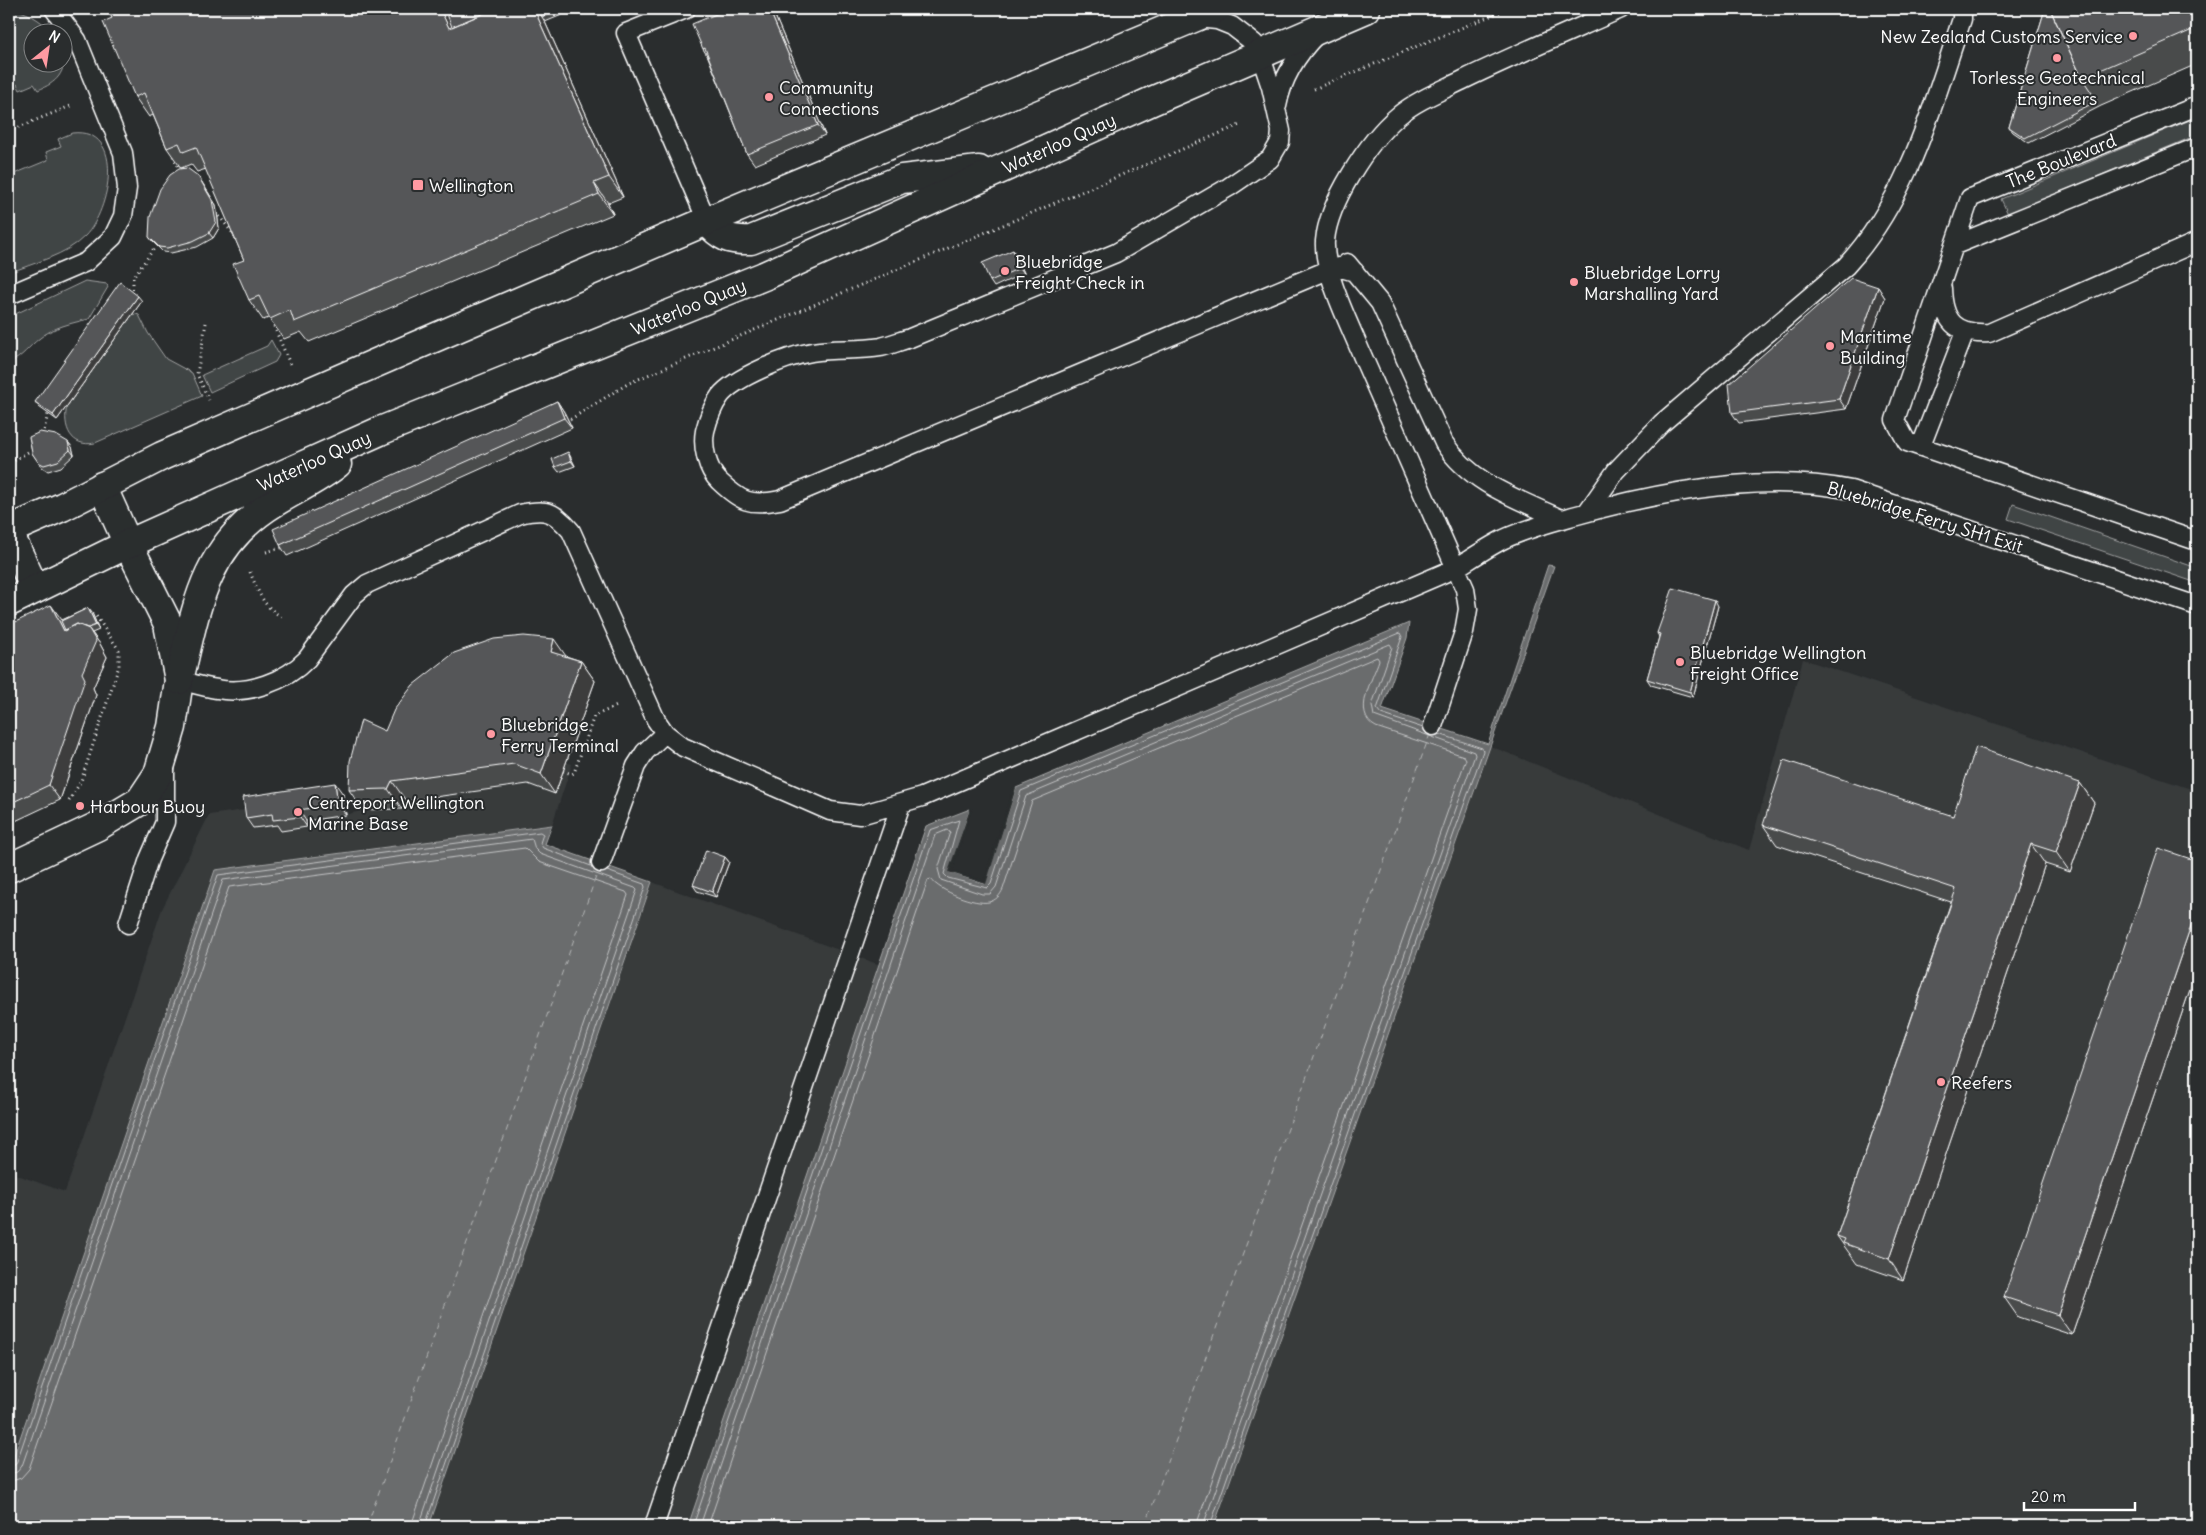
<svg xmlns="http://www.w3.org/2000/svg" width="2206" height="1535" viewBox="0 0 2206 1535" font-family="Delius,sans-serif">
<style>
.built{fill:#373a3b}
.green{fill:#414445;stroke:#a0a2a2}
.water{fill:#6a6c6d;stroke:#a6a7a7}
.pier{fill:#2a2d2e}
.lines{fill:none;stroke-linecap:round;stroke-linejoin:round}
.shore{stroke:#c3c4c5;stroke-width:1}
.ferry{stroke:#b4b6b6;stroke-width:1;stroke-dasharray:6 5;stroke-linecap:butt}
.lane-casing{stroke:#fff;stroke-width:21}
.street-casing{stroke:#fff;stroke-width:31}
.secondary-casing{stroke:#fff;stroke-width:31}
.primary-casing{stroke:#fff;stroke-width:31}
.path{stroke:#fff;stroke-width:3;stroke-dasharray:1 4;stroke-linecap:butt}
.lane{stroke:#2a2d2e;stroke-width:18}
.street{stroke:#2a2d2e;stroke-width:28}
.secondary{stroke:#2a2d2e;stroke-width:28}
.primary{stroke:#2a2d2e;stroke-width:28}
.wall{fill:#494b4c;stroke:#fff}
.shaded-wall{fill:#3c3d3e;stroke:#fff}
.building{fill:#555758;stroke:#fff}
.poi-dot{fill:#ff9aa2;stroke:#2a2d2e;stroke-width:2}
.labels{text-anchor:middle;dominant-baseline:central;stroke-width:4;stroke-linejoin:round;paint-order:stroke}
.poi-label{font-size:18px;fill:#fff;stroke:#2a2d2e;text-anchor:start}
.street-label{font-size:18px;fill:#fff;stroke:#2a2d2e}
</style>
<rect width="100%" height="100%" fill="#2a2d2e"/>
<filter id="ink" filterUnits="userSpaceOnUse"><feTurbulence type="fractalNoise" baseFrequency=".02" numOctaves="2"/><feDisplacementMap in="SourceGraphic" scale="10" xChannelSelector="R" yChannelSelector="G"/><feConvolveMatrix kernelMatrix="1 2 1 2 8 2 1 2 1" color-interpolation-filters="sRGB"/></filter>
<g filter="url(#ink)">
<!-- built -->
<path class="built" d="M1803 659 2197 791V1526H1214L1490 746 1749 850Z
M566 762 572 764 552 825 215 870 9 1470V1172L65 1192 162 909 209 815 251 809 279 824 281 831 307 828 306 821 346 815 363 810 364 816 365 810 402 809 406 801 528 784 555 793Z
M652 882 880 965 688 1526H429Z"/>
<!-- green -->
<path class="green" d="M9 9C24 9 42 21 52 32H32V62H62L63 51C67 73 56 83 38 90L34 84 20 90 17 84 9 87Z
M2197 117V135L2008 214 2001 199Z
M72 133C127 127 110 211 85 236 67 255 33 263 9 273V176L48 160 46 152 61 146 58 139Z
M85 281 107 284 108 287 89 319C72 323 53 327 40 338 27 348 24 356 9 363V317Z
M136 314 139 315 148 333 166 359 192 373 202 396 95 443C71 448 62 427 67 406L132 315Z
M271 340 279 355 275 362 210 392 202 375 267 346Z
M2013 504 2197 568V583L2008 519Z"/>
<!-- water -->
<path class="water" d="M1548 565 1554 566 1214 1526H688L926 826 970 809 949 872 985 884 1016 788 1409 623 1407 638 1382 709 1488 744Z
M552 825 545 844 652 882 429 1526H9V1470L215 870Z"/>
<!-- pier -->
<path class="pier" d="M1016 788 986 884 948 872 970 809 972 808 952 871 984 881 1013 789Z"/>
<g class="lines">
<!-- shore -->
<path class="shore" d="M9 1468 16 1464 218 875 540 832 543 834 540 843 543 848 591 866
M9 1474 17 1472 22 1466 223 880 532 839 535 849 540 854 635 888 637 890 419 1526
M9 1482 21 1478 29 1469 229 887 525 848 539 862 626 892 628 895 411 1526
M425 1526 645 887 644 884 607 871
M693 1526 930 830 959 820 944 874 948 878 987 888 991 884 1021 791 1400 633 1402 637 1377 709 1381 714 1423 728
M700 1526 935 835 947 830 950 832 938 869 941 880 982 894H990L996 887 1026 796 1390 644 1392 647 1372 705 1374 716 1474 752 1475 755 1203 1526
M708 1526 928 880 931 879C939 891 975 905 989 902 996 900 1000 896 1003 889L1032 801 1377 657 1379 660C1373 679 1351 714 1376 727L1464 756 1466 759 1196 1526
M1210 1526 1483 751 1482 748 1439 734"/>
<!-- ferry -->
<path class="ferry" d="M367 1526 598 871
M1145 1526 1430 734"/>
<!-- lane casing -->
<g class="lane-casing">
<path id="lane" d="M686 9 626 33 707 221
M1197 18 1217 20 1232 26 1254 43 1260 54 1271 87 1281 131 1280 142 1270 159 1229 187 1116 253 910 338C900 341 890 345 881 347 858 351 834 348 812 352 788 356 735 377 720 396 712 407 708 419 705 431 702 447 707 469 719 481 741 502 750 506 780 500L1328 270 1338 267 1355 272
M1277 106C1282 79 1297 54 1317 34
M2197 106 1970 198 1895 420 1907 442 2197 541
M1955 245 2197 147
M1347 263 1380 303 1444 443C1471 484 1518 499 1561 519
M1942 288C1943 321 1955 335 1989 333L2197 242
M9 295 86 262 113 237 123 216 127 188 123 153 77 40 54 9
M1921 446 1965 332
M1587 512 1616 471 1662 423 1846 266C1909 198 1933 104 1962 19V9
M179 680C191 683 204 687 217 689 248 695 286 681 307 659L354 595 367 584 520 514C546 508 554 511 571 531L656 720 665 733 683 747 830 811 860 815 922 797 1456 568C1472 558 1488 547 1504 539 1528 528 1552 522 1577 515 1662 491 1764 472 1851 490L2197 606
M1433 726 1464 632 1468 609 1465 589C1431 511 1396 433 1362 355 1350 325 1323 273 1325 241 1328 203 1368 141 1398 116 1417 100 1443 90 1465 79 1517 54 1569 32 1621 9
M601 863 636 766 645 752 665 733
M128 924 149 859 165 822V765
M654 1526 901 804"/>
</g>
<!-- street casing -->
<g class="street-casing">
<path id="street" d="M9 868 98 826 140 801 158 774 172 727 179 680 168 624 128 544 102 486"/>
</g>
<!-- secondary casing -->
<g class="secondary-casing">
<path id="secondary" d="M9 533 35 589"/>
</g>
<!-- primary casing -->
<g class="primary-casing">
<g id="primary">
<path d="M707 221C720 237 730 241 751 240L902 179 979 170"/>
<path d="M9 530 62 507 162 456 406 350 707 221 1215 9"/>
<path id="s1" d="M9 602 128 544 380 431 764 276 1152 101 1366 9"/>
<path d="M179 680C196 611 202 552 266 508 289 492 315 482 337 464"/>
</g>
</g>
<!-- path -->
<path class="path" d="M108 9 113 20
M1314 89 1507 9
M9 131 73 105
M173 156 181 172
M219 216 235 236
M133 294V278L155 247
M270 317 290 364
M206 323 197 374 209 400
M566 422 629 383 1242 124
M43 435 48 414
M10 463 33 449
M266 552 284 547
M250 572C258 591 263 607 282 617
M563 771 572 774 574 773 594 716 619 705
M69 801 81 781 119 666V650L94 613"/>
<!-- lane -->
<use href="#lane" class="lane"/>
<!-- street -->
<use href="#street" class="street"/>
<!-- secondary -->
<use href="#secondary" class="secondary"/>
<!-- primary -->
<use href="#primary" class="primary"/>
</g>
<!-- wall -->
<path class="wall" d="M108 9H576L545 22 623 197 608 203 613 214 309 342 301 332 284 339 269 318 263 320 249 300 244 260 206 169 197 172 191 164 181 168 167 148 153 115 149 117 135 97 112 18Z
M772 9 825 135 755 165 747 154 708 57 703 49Z
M2045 9H2197V64L2101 106 2029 143 2013 132 2009 127Z
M198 176 216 205 219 228 213 238 197 247 171 253 163 252 153 242 149 237Z
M1013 250 1016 255 1024 273 994 287 990 281Z
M1878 287 1885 298 1846 409 1739 423 1732 413Z
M142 301 57 420 39 407 35 402Z
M557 401 564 412 572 428 287 556 280 545Z
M68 442 72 447 74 455 61 467 48 471 42 467 32 453Z
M568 452 575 466 559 472 555 467Z
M1718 606 1693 697 1651 685 1647 679 1659 637 1657 633Z
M88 608 92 613 99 630 92 633 100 644 107 657 93 688 96 695 60 800 9 824V625L62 620Z
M566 656 581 661 595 681 555 794 528 784 406 801 402 809 363 810 349 790 385 731Z
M2080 783 2094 803 2070 872 2045 864 1903 1280 1857 1264 1837 1236 1951 902 1777 845 1763 825 1953 816Z
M343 794 346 815 306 821 307 827 281 831 277 825 253 828 246 818Z
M725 857 729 862 716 897 697 891 693 885Z
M2197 861V969L2072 1335 2018 1317 2004 1297Z"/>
<!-- shaded-wall -->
<path class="shaded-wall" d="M440 9H446L460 43 449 28Z
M534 9H538L542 17 545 22 623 197 609 177Z
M769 9H772L825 135 818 125Z
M198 176 216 205 219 228 213 238 209 233Z
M594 183 608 203 613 214 599 194Z
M1013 250 1016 255 1024 273 1020 268Z
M1878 287 1885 298 1846 409 1839 399Z
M138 296 142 301 57 420 53 415Z
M557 401 564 412 572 428 564 418Z
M68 442 72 447 74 455 70 450Z
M568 452 575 466 571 461Z
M1715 600 1718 606 1693 697 1690 692Z
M51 605 62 620 69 637 64 631Z
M88 608 92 613 99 630 96 625Z
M89 629 100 644 107 657 93 688 96 695 60 800 49 785Z
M554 639 568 659 551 652Z
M581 661 595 681 555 794 541 774Z
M392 781 406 801 402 809 388 789Z
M335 783 343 794 346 815 338 804Z
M2080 783 2094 803 2070 872 2056 852Z
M299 810 306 821 307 827 300 817Z
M2031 844 2045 864 1903 1280 1889 1259Z
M725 857 729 862 716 897 712 892Z
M2197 908V969L2072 1335 2058 1315Z"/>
<!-- building -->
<path class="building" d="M108 9H440L449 28 494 9H534L609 177 594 183 599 194 294 322 290 310 270 319 259 296 249 300 233 264 244 260 196 147 183 152 179 143 167 148 144 93 135 97 103 22 112 18Z
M445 9H494L452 27Z
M538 9H560L542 17Z
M728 9H769L818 125 747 154 705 48 703 49 692 24Z
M2045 9H2050L2082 78 2097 101 2025 138 2009 127Z
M2050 9H2197V28L2082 78Z
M187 168 198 176 212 200 216 222 209 233 193 241 167 248 159 247 149 237 150 217 160 189 170 175 179 169Z
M1013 250 1020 268 990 281 982 263Z
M1851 278 1878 287 1839 399 1732 413 1729 384Z
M120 282 138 296 53 415 35 402Z
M557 401 564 418 280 545 273 529Z
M40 432 56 435 68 442 70 450 58 461 44 465 38 462 32 453 29 437Z
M568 452 571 461 555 467 552 459Z
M1673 588 1715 600 1690 692 1647 679 1660 634 1657 633Z
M51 605 64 631 77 624 89 629 96 641 82 673 85 679 49 785 9 804V625Z
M88 608 96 625 88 628 77 624 65 630 61 621Z
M524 636 554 639 551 652 581 661 541 774 514 764 392 781 388 789 349 790 350 761 361 720 385 731 394 710 413 685 454 653 494 639Z
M1976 747 2080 783 2056 852 2031 844 1889 1259 1843 1243 1845 1239 1837 1236 1956 889 1763 825 1784 760 1953 816Z
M335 783 338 804 299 810 300 817 273 820 272 814 246 818 243 797Z
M2158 848 2197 861V908L2058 1315 2004 1297Z
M706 850 725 857 712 892 693 885Z"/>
</g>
<!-- markers -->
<g class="poi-dot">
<circle cx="2133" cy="36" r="5"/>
<circle cx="2057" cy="58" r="5"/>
<circle cx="769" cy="97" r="5"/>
<rect x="412" y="179" width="12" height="12" rx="2.5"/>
<circle cx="1005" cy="271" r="5"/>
<circle cx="1574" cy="282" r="5"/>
<circle cx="1830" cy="346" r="5"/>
<circle cx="1680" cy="662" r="5"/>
<circle cx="491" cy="734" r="5"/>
<circle cx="80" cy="806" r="5"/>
<circle cx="298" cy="812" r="5"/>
<circle cx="1941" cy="1082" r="5"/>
</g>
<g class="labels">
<!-- poi labels -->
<g class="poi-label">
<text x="2123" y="36" text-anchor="end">New Zealand Customs Service</text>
<text x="2057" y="77" text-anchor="middle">Torlesse Geotechnical<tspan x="2057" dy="21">Engineers</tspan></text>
<text x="779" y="87">Community<tspan x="779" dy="21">Connections</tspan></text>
<text x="429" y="185">Wellington</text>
<text x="1015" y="261">Bluebridge<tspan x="1015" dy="21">Freight Check in</tspan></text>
<text x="1584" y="272">Bluebridge Lorry<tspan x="1584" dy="21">Marshalling Yard</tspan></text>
<text x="1840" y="336">Maritime<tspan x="1840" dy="21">Building</tspan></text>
<text x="1690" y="652">Bluebridge Wellington<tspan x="1690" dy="21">Freight Office</tspan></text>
<text x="501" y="724">Bluebridge<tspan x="501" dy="21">Ferry Terminal</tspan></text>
<text x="308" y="802">Centreport Wellington<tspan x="308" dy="21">Marine Base</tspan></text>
<text x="90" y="806">Harbour Buoy</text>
<text x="1951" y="1082">Reefers</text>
</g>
<!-- street labels -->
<g class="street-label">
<text stroke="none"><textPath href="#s1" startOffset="1146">Waterloo Quay</textPath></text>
<text transform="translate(2061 161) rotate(-22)">The Boulevard</text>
<text stroke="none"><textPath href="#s1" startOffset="741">Waterloo Quay</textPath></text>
<text stroke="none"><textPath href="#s1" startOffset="336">Waterloo Quay</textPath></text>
<text transform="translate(1925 517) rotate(17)">Bluebridge Ferry SH1 Exit</text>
</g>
</g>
<!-- margin -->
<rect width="2206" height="1535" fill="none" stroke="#2a2d2e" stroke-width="30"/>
<rect x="15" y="15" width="2176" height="1505" fill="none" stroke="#fff" stroke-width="2" filter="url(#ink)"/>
<!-- north arrow -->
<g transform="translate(48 48) rotate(30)"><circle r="24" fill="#2a2d2e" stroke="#7f8182"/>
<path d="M0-4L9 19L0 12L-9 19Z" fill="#ff9aa2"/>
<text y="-8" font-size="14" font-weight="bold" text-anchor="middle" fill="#ffffff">N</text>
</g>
<!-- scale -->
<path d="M2024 1502v8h111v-8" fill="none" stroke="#ffffff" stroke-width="2.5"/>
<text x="2031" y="1502" font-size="15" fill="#ffffff" stroke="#2a2d2e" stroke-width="4" paint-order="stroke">20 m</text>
</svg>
